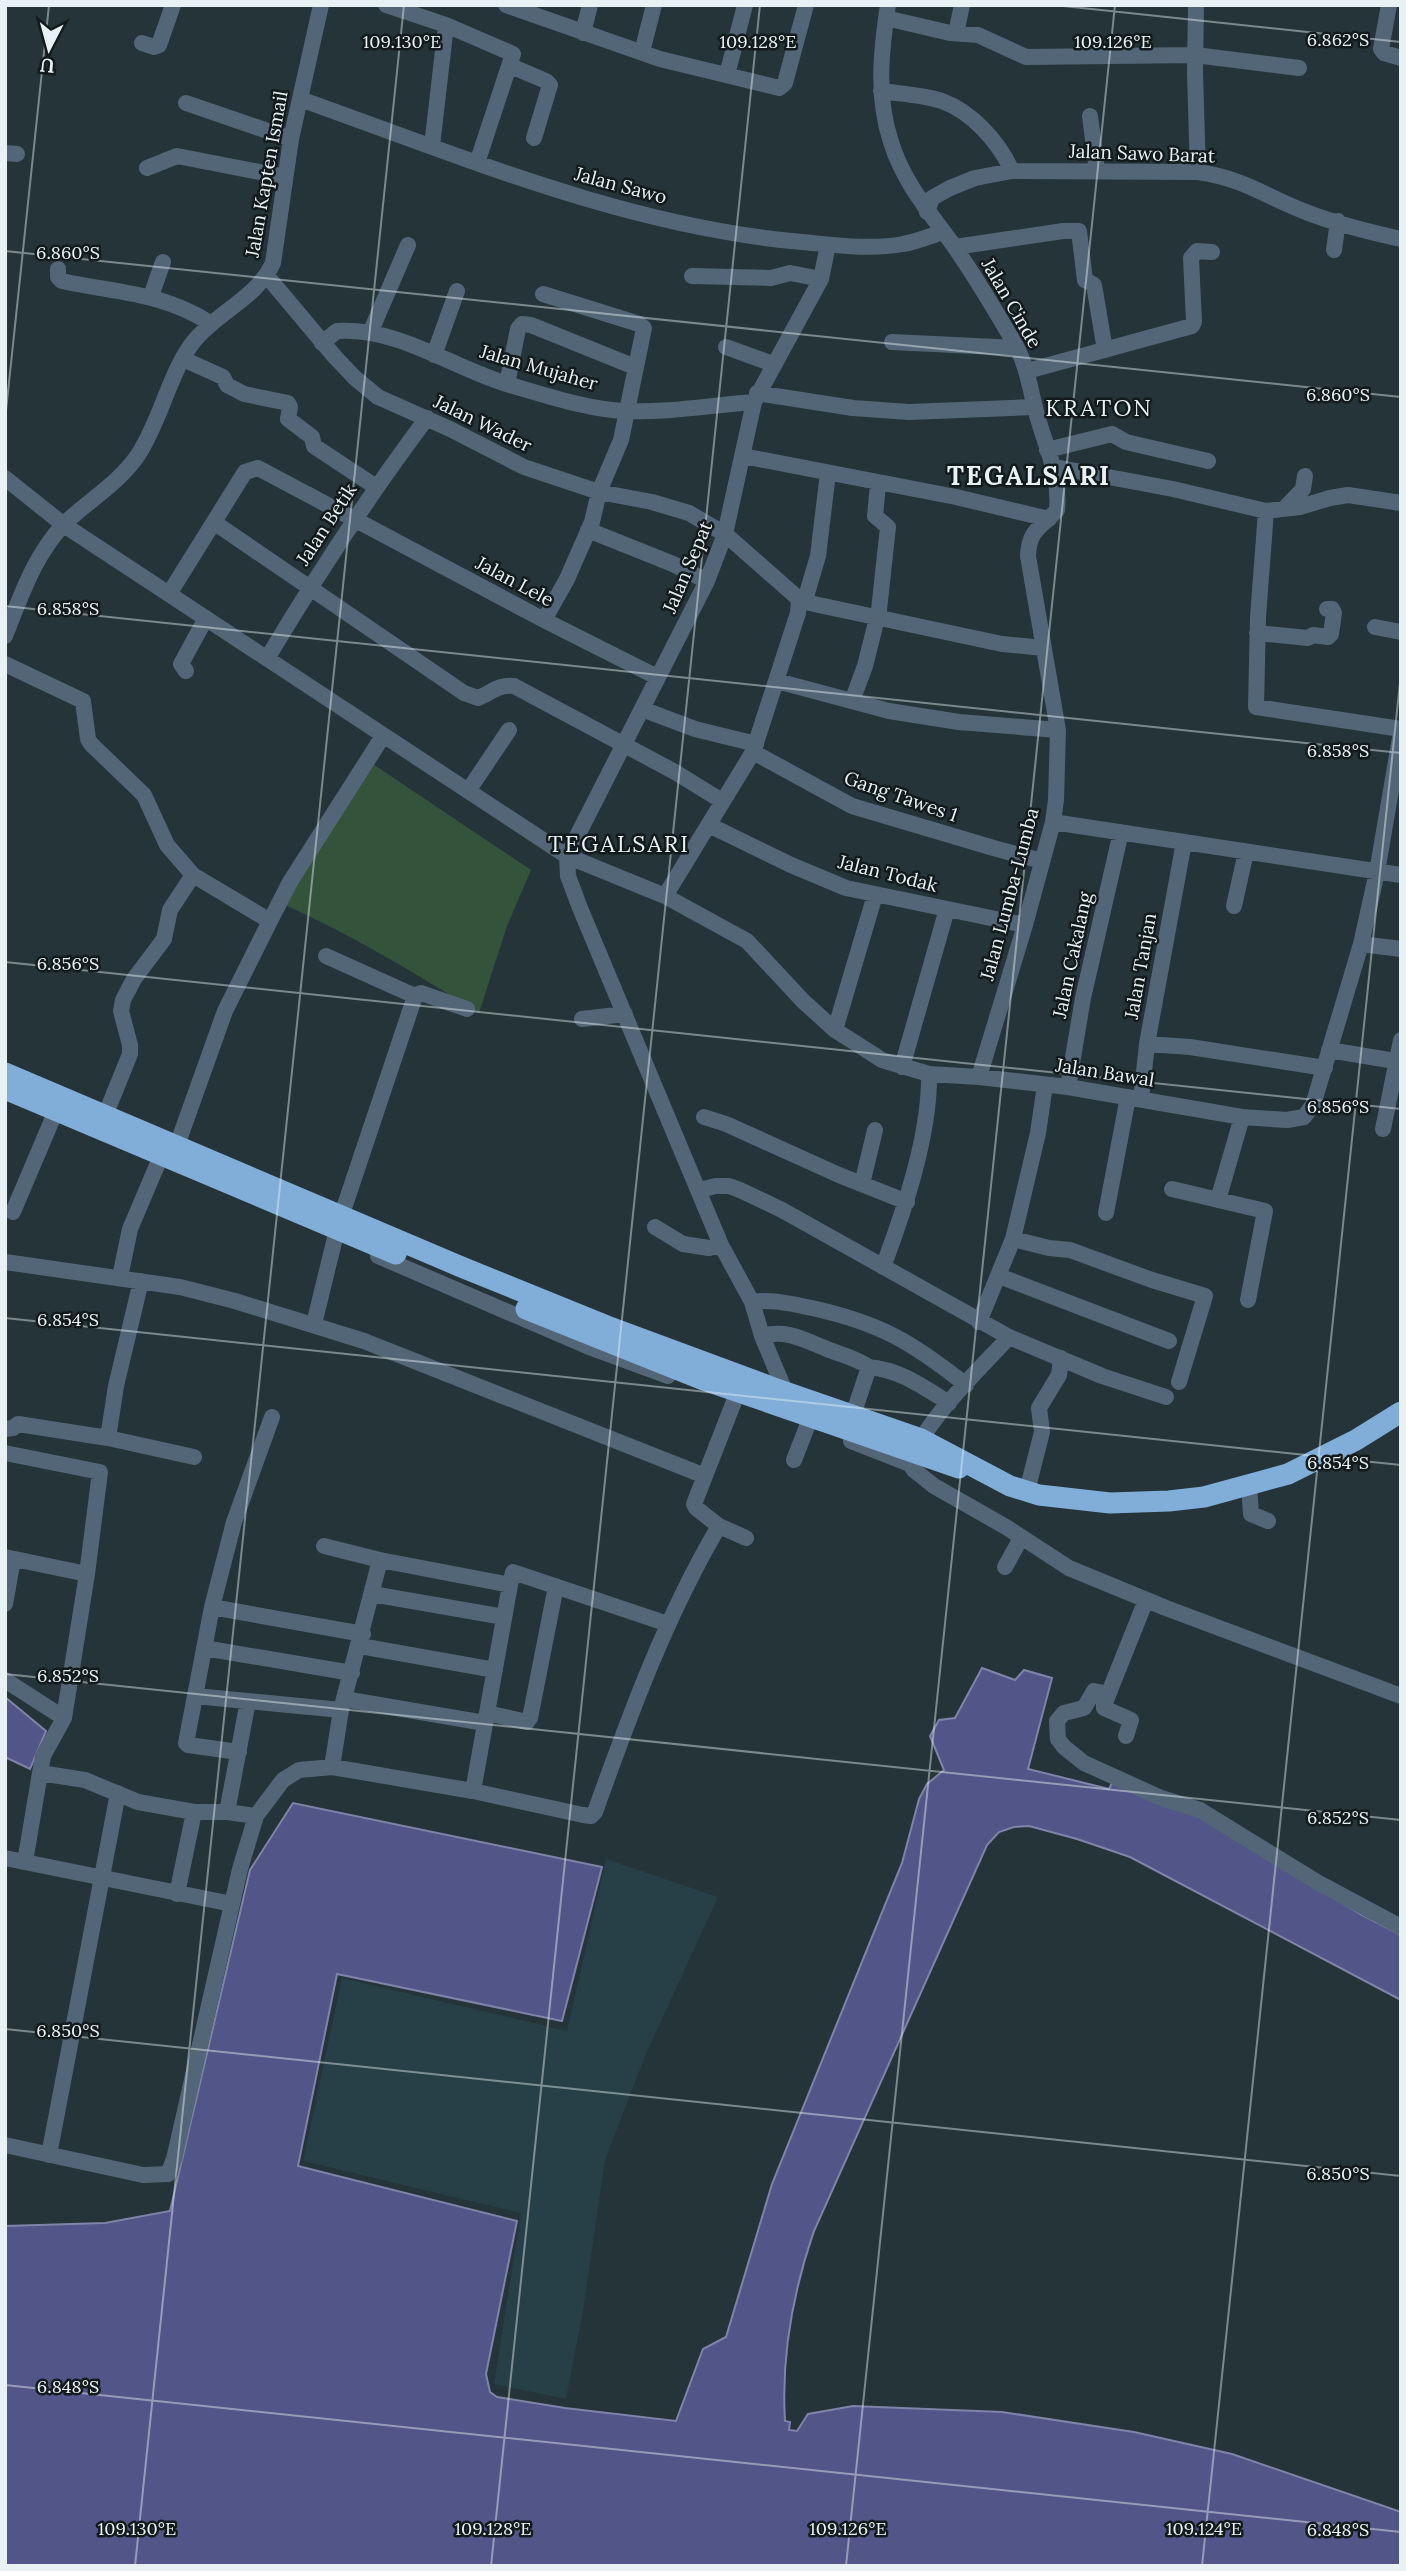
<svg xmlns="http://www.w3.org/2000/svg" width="1406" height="2571" viewBox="0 0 1406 2571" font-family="Lora,serif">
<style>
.built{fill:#273f46}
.green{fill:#33533b}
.water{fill:#525587;stroke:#7f84a8;stroke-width:2}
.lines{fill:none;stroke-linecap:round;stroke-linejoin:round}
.minor{stroke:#536677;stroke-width:16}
.highway{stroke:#80aed9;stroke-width:21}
.ticks{fill:none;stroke:#e8f2f5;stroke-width:2;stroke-opacity:0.45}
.labels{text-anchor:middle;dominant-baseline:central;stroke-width:5;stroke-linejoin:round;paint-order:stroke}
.street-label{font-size:19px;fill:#e8f2f5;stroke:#131a1c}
.quarter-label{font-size:23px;letter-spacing:2px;fill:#e8f2f5;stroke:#131a1c}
.district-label{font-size:26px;font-weight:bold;letter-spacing:2px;fill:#e8f2f5;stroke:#131a1c}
.ticks-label{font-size:18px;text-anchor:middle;fill:#e8f2f5;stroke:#131a1c;stroke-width:5;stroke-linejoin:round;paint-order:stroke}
</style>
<rect width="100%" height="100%" fill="#243438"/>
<!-- built -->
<path class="built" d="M606 1859 718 1897 646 2054 605 2160 583 2311 566 2399 494 2384 521 2213 303 2161 342 1978 567 2031Z"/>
<!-- green -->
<path class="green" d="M364 758 531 870 507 926 479 1013C415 973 352 935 283 904Z"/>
<!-- water -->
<path class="water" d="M982 1668 1015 1680 1024 1670 1052 1678 1028 1769 1109 1789 1113 1781 1195 1813 1360 1914 1401 1935V2000L1130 1857 1077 1839 1029 1826 1014 1827 999 1832 987 1845 814 2231C793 2292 781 2356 785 2421L790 2422 789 2430 797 2431 808 2414 853 2406 1002 2412 1134 2432 1232 2454 1401 2512V2566H5V2226L105 2223 170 2211 250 1870 293 1803 602 1867 562 2021 337 1974 298 2166 517 2221 486 2374 490 2392 497 2397 565 2408 676 2421 703 2349 726 2337 772 2184 902 1863 919 1799 927 1784 944 1770 930 1736 939 1720 955 1718Z
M5 1697 46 1731 30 1769 5 1757Z"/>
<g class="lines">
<!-- minor -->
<path class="minor" d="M386 5 446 25 513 54 477 163
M506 5 660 59 779 88 785 83 806 5
M888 5C881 51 876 97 891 142 903 182 931 214 954 246 976 278 997 313 1016 346 1029 370 1031 397 1039 422 1048 452 1060 478 1057 510 1041 528 1029 529 1028 556L1058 730 1056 800 1053 822 1025 925 979 1077
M1196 5 1195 73 1198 172
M1389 5 1381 49 1384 53 1401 58
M886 18 950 33 978 35 1026 57 1195 55 1299 68
M583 33 590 5
M956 33 962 5
M142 43 154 47 159 45 173 5
M642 52 654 5
M511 66 546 81 550 85 534 138
M727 75 745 5
M881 91C901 94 923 95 942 101 972 112 999 142 1012 171
M300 99C463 157 628 227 802 242 835 245 870 250 903 244 916 242 930 236 943 232
M186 103 291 139
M1090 116 1097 171
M432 146 446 25
M5 153 17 154
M147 168 177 156 285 177
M927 212 932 198 950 188 975 178 1012 171 1198 172C1242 178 1267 197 1306 212 1336 224 1369 232 1401 239
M955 247 1063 231H1079L1085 280 1094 285 1105 350
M1334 250 1338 221
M58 269V277L62 281C117 293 161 292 210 323
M267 276 335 357 355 378 378 397 450 429 524 467 599 492 652 502 689 513 725 534 799 599 798 613 753 752 665 896
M692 276 771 278 790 273 821 279
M543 294 639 324 644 328 621 440 599 492 592 522 567 579 544 620
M151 296 163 262
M370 333 408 245
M892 342 1017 348
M322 343 337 331C399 327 452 368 510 385 545 395 589 410 625 411 668 413 711 405 754 402
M726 347 773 364
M434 355 457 291
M183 359 223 377 227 385 244 394 288 403 290 407 288 419 312 437 314 446 376 487
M1027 371 1192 326 1194 322 1191 258 1197 251 1212 252
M507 384 518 329 522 324 531 325 635 367
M757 393 853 408 909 412 1034 407
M1047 450 1112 434 1126 442 1208 461
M743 456 956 497 1049 519
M1055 467 1173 489 1266 511 1300 507 1330 498 1348 495 1401 503
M5 478 64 525 567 856 665 896 747 941 803 1001 835 1030 882 1060 929 1074 979 1077 1068 1087 1242 1117 1287 1120 1304 1117 1313 1105 1361 944 1377 872 1401 732
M1284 509 1303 489 1305 476
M1266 511 1258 617 1256 707 1401 729
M215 523 464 693 478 698C491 693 499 684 514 686L675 772 722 801
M588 530 673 564 707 581
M169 594 245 472 258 468 544 620 657 677
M805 600 818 556 828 473
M800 601 1002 644 1044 648
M1375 627 1401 632
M1257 633 1308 638 1313 635 1328 637 1331 634 1334 613 1332 609H1327
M5 636C21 596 34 556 64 524 88 501 119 483 138 455 161 420 170 371 194 341 217 312 257 298 273 263L291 139 321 5
M268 657C317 575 369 495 427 418
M5 664 83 701 88 739 91 744 144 795 167 845 193 875 270 921
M186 671 181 664 206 618
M777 681 889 711 959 722 1058 730
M852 701 865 666 879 610 888 527 875 516 878 484
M642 709 695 729 756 744
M753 752 852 806 997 849 1042 861
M468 791 509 730
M1053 822 1401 875
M709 825 791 865 846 888 1025 925
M1234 906 1246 852
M1361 944 1401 949
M326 956 415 996 344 1208
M415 996 421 993 467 1009
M582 1019 625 1014
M835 1030 875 895
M1147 1044 1190 1047 1325 1068
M1329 1050 1401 1062
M902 1067 947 909
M1068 1087 1083 998 1121 832
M1141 1099 1147 1044 1184 842
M109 1106 130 1054V1045L121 1011 123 1000 134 979 164 939 170 910 193 875
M704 1117 726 1124 839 1175 907 1202
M1383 1129 1401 1040
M180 1137 225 1011 270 921 290 882 383 736
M862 1184 875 1130
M1172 1189 1265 1211 1248 1300
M699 1190 716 1186H729L740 1190 782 1210 1009 1337 1102 1376 1166 1397
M1218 1200 1242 1117
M13 1212 52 1120
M1106 1213 1128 1097
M655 1227 683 1244 709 1248 721 1245
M1013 1239 1049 1248 1070 1250 1152 1280 1205 1296 1179 1382
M378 1256 589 1347 668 1376
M5 1262 180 1287 235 1301 364 1341 705 1476
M883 1267C904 1211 930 1135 929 1074
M999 1276 1169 1341
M120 1277 130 1229 158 1163
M752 1302C773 1299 792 1304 812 1308 880 1323 912 1342 966 1385
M979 1322 1013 1239 1038 1133 1045 1085
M314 1324 335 1238
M762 1336C787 1329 804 1340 827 1349 842 1355 856 1358 869 1367L853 1415
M1009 1337C980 1369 921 1424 910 1464L914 1470 934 1486 1006 1527 1069 1568 1166 1608 1401 1696
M869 1367C901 1370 923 1387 949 1403
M785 1391 762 1336 752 1302 721 1245 580 908 568 876 567 856 707 581 725 534 754 402 821 279 828 245
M5 1429 13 1428 18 1424 108 1438 194 1457
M108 1438 116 1386 141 1281
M851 1441 910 1464
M5 1453 100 1472 87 1574 64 1718 43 1756 40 1773
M794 1460 808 1424
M1249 1485 1251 1514 1268 1521
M1027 1491 1042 1432 1039 1408 1059 1375 1061 1358
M719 1526 746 1538
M324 1546 380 1560 510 1585 473 1791
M5 1557 87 1574
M1005 1567 1021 1538
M510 1585 513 1572 668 1624
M372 1594 504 1617
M5 1604 13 1559
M212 1607 363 1634
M360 1646 495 1670
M204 1648 352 1673
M5 1680 64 1718
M1108 1694 1094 1691 1084 1708 1064 1713 1057 1721 1058 1739 1064 1747 1084 1763 1161 1798 1200 1810 1317 1882 1401 1927
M195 1696 341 1710
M344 1699 485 1723
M487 1713 527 1722 530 1718 556 1586
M1126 1736 1131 1720 1104 1708V1705L1146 1600
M239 1752 188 1745 186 1743 212 1607 234 1522 272 1417
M332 1767 341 1710 380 1560
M227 1812 248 1701
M5 1858 232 1904
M25 1862 40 1773 85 1780 138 1802 194 1812H227L256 1816
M177 1894 194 1812
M5 2145 143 2175 168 2174 174 2159 240 1869 256 1816 283 1780 299 1770 332 1767 473 1791 583 1815 591 1816 595 1812C630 1714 666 1616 719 1526L696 1508 694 1504 735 1399
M49 2155 118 1793"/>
<!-- highway -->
<path class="highway" d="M5 1073 459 1266 607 1326 774 1388 921 1439 1010 1486 1039 1495 1110 1503 1169 1501 1204 1497 1288 1474 1356 1440 1401 1412
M5 1089 396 1254
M526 1309 701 1379 959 1468"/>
</g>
<!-- ticks -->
<path class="ticks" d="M1054 5 1401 42M5 251 1401 397M5 420 49 5M5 606 1401 753M5 962 1401 1109M5 1318 1401 1465M5 1674 1401 1820M5 2029 1401 2176M5 2385 1401 2532M135 2566 404 5M491 2566 760 5M846 2566 1115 5M1202 2566 1401 673"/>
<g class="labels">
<!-- street labels -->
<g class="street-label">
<text transform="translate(1142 153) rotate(2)">Jalan Sawo Barat</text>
<text transform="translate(266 174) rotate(-80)">Jalan Kapten Ismail</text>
<text transform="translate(621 185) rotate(15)">Jalan Sawo</text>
<text transform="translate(1012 303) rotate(60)">Jalan Cinde</text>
<text transform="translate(539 367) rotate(16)">Jalan Mujaher</text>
<text transform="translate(483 423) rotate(26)">Jalan Wader</text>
<text transform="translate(326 524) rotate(-57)">Jalan Betik</text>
<text transform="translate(687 567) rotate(-67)">Jalan Sepat</text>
<text transform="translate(515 581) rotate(28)">Jalan Lele</text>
<text transform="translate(901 796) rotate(19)">Gang Tawes 1</text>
<text transform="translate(888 873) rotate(14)">Jalan Todak</text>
<text transform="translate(1009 894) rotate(-75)">Jalan Lumba-Lumba</text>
<text transform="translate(1072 955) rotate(-78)">Jalan Cakalang</text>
<text transform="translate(1140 966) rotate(-80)">Jalan Tanjan</text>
<text transform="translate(1105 1072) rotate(9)">Jalan Bawal</text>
</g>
<!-- quarter labels -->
<g class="quarter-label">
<text x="1099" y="407">KRATON</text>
<text x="619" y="843">TEGALSARI</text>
</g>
<!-- district labels -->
<g class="district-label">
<text x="1029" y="475">TEGALSARI</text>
</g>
</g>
<g class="ticks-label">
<text x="1338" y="46">6.862°S</text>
<text x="402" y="48">109.130°E</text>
<text x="758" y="48">109.128°E</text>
<text x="1113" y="48">109.126°E</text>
<text x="68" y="259">6.860°S</text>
<text x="1338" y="401">6.860°S</text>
<text x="68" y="615">6.858°S</text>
<text x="1338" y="757">6.858°S</text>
<text x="68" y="970">6.856°S</text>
<text x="1338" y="1113">6.856°S</text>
<text x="68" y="1326">6.854°S</text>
<text x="1338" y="1469">6.854°S</text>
<text x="68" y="1682">6.852°S</text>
<text x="1338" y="1824">6.852°S</text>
<text x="68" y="2037">6.850°S</text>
<text x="1338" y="2180">6.850°S</text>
<text x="68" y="2393">6.848°S</text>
<text x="137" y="2535">109.130°E</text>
<text x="493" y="2535">109.128°E</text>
<text x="848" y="2535">109.126°E</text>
<text x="1204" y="2535">109.124°E</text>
<text x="1338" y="2536">6.848°S</text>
</g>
<!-- border -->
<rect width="1406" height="2571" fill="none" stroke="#e8f2f5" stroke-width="14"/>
<!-- north arrow -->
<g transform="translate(49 49) rotate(186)" stroke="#131a1c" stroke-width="5" paint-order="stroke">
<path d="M0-5L12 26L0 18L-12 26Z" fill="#e8f2f5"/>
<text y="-10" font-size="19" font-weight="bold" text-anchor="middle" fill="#e8f2f5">U</text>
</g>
</svg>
